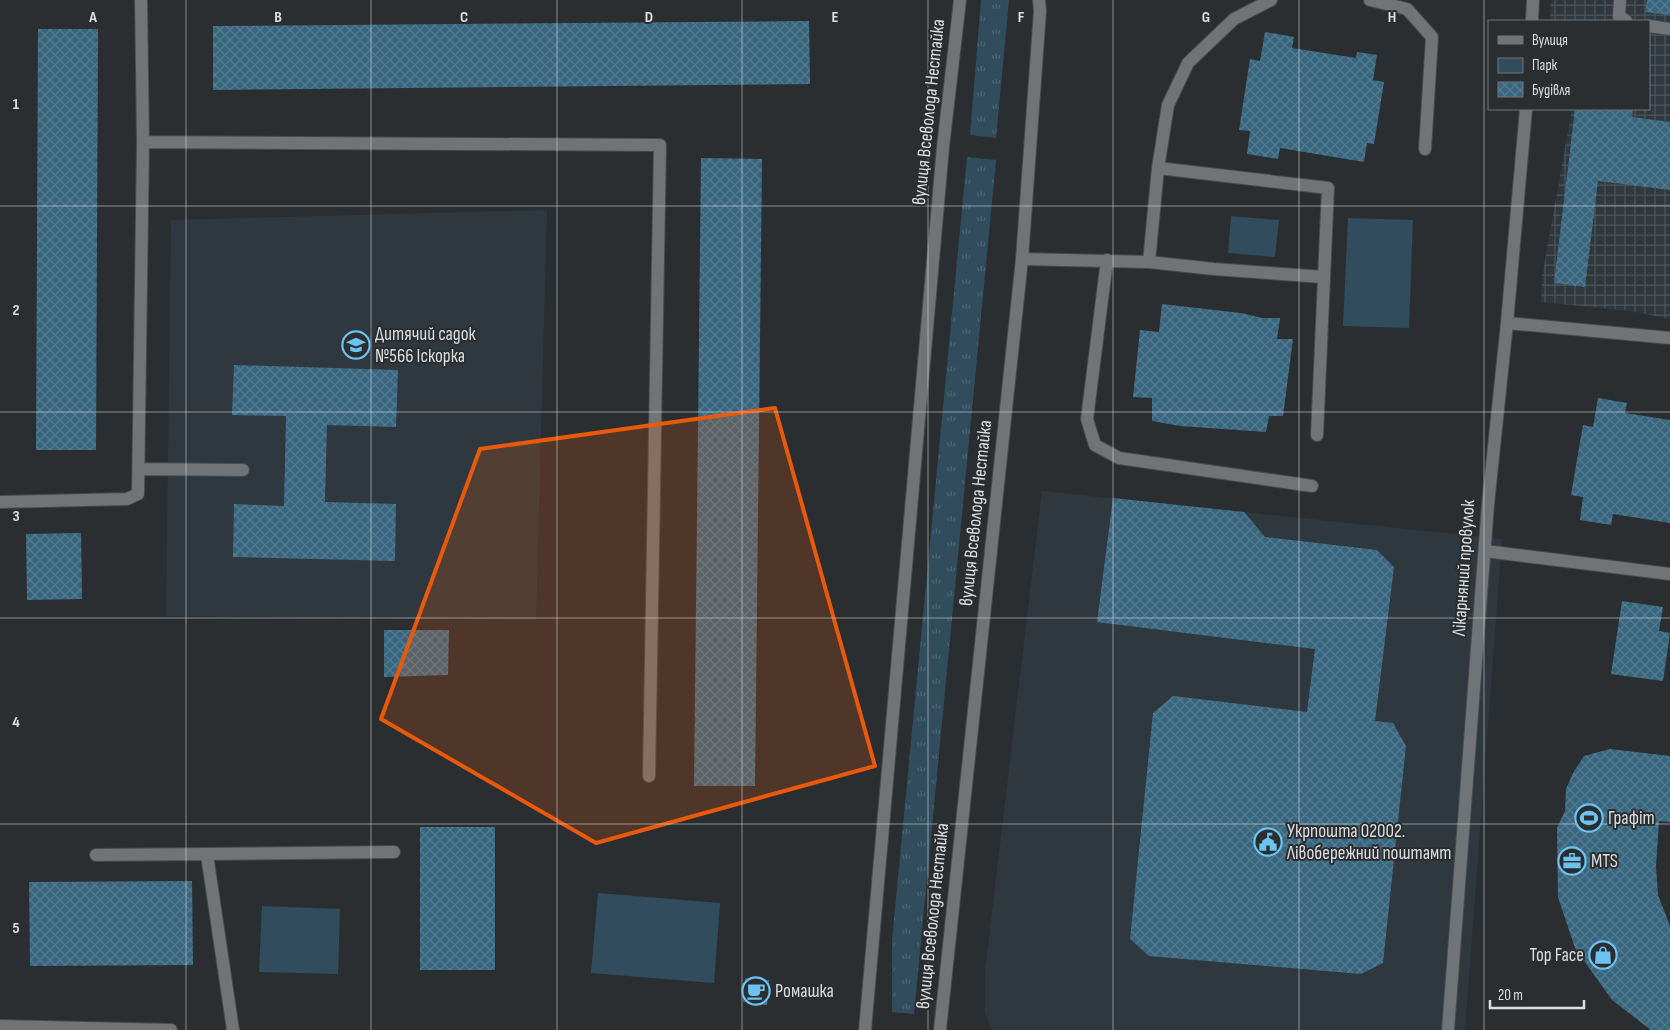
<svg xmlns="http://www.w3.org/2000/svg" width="1670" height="1030" viewBox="0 0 1670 1030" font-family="'Sofia Sans Condensed',sans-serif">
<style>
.built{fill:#2f383e}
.industrial{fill:url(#industrial-grid)}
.grass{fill:url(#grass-tufts)}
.green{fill:#304c5d}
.building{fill:url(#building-cross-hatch)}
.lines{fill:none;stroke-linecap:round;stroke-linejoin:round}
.service-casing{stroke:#474a4c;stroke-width:14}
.minor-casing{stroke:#474a4c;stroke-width:14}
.tertiary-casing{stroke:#474a4c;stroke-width:14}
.service{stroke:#707476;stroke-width:12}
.minor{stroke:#707476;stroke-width:12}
.tertiary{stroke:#707476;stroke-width:12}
.marked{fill:#e8590c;fill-opacity:0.2;stroke:#e8590c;stroke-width:4;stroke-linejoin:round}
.grid{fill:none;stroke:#dcdedf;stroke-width:1;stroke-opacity:0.55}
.labels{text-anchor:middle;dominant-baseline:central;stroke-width:4;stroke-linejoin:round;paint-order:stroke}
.street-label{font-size:19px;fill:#dcdedf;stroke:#2b2e30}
.poi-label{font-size:19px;fill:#dcdedf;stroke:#2b2e30;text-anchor:start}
.grid-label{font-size:16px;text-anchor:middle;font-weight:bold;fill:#dcdedf;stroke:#2b2e30;stroke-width:4;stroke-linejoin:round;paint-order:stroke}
</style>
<defs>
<pattern id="industrial-grid" width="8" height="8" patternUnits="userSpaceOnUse" patternTransform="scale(1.25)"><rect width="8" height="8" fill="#2f383e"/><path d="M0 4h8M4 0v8" fill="none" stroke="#4d5459"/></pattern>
<pattern id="grass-tufts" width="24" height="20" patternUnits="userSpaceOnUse" patternTransform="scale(1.25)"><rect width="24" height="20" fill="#304c5d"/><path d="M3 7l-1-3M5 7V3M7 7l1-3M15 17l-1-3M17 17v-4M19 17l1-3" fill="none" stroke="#4d6574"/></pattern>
<pattern id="building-cross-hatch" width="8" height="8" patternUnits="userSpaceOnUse" patternTransform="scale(1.25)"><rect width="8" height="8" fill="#39667f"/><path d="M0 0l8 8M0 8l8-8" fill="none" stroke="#557b91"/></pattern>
</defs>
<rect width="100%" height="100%" fill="#2b2e30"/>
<!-- built -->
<path class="built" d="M547 210 536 620 166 616 171 220Z
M1042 491 1502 539 1465 1030H992L985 1013V971Z"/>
<!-- industrial -->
<path class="industrial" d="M1551 0H1670V319L1631 311 1541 302 1542 277 1572 109H1649V21H1550Z"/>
<!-- grass -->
<path class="grass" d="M981 0H1009L996 138 970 135Z
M967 157 996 160 914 1014 892 1012V940Z"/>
<!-- green -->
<path class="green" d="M1231 216 1279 220 1275 257 1228 253Z
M1348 218 1413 220 1409 328 1343 326Z
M598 893 720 903 714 983 591 973Z
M262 906 340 909 338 974 259 972Z"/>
<!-- building -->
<path class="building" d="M1647 0H1670V15L1645 12Z
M809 21 810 84 213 90V26Z
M38 29H98L96 450H36Z
M1265 32 1294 37 1292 48 1356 58 1357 52 1377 55 1373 80 1384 82 1374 144 1367 143 1364 162 1280 148 1278 159 1247 154 1250 131 1239 130 1250 59 1260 61Z
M1575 109H1633L1632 117 1670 122V190L1598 181 1585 287 1554 283Z
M701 158 762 159 755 786H694Z
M1162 304 1241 313 1262 318H1280L1277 339H1293L1290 362 1283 416H1269L1266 432 1180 426 1152 421V398L1133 397 1140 330 1159 332Z
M234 365 398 370 396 427 327 425 325 502 396 504 395 561 233 557 234 504 284 506 286 416 232 415Z
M1598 398 1627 403 1625 413 1670 420V523L1613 514 1611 525 1580 520 1583 497 1571 495 1583 425 1593 427Z
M1113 498 1244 512 1265 537 1377 550 1394 567 1375 721 1393 723 1406 746 1383 963 1361 974 1149 956 1130 939 1153 713 1173 696 1307 712 1315 649 1097 622Z
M81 533 82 599 27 600 26 534Z
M1622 601 1663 607 1659 631 1670 633 1663 681 1611 674Z
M384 630H449L448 675 384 677Z
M1610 749 1670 756V822L1659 821 1656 867 1658 895 1670 926V1030H1651L1612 1000 1575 948 1558 897 1557 828 1565 811 1566 789 1573 773 1584 756Z
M420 827H495V970H420Z
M192 881 193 965 30 966 29 882Z
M745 978 769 980 767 1005 743 1002Z"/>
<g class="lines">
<!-- service casing -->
<g class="service-casing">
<path id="service" d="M141 0 143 142 660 145 649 776
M1370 0 1407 9 1432 37 1425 149
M1620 0 1619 16 1626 21
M1649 26 1670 29
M1158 168 1328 188 1317 435
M1022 259 1149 262 1214 269 1323 277
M1107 260 1087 419 1095 445 1119 458 1312 486
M1149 262 1158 168 1168 105 1188 63 1234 19 1271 0
M1507 323 1670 338
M139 469 243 470
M0 502 127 499 138 494 143 142
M1485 551 1670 574
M96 855 394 852
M207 855 233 1030
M0 1026 171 1030"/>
</g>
<!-- minor casing -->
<g class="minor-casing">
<path id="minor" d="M1532 21 1533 0
M1448 1030 1488 504 1507 323 1526 109"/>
</g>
<!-- tertiary casing -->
<g class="tertiary-casing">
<path id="tertiary" d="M865 1030 943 147 960 0
M940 1030 1022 259 1040 11 1039 0"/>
</g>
<!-- service -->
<use href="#service" class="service"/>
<!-- minor -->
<use href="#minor" class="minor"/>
<!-- tertiary -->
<use href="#tertiary" class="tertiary"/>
</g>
<!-- marked area -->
<path class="marked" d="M775 408 875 766 596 843 381 719 480 449Z"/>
<!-- grid -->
<path class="grid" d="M186 0V1030M371 0V1030M557 0V1030M742 0V1030M928 0V1030M1113 0V1030M1299 0V1030M1484 0V1030M0 206H1670M0 412H1670M0 618H1670M0 824H1670"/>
<!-- icons -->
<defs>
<g id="school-ring" transform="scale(1.4375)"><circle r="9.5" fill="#2b2e30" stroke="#6cc3f2" stroke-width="1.5"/><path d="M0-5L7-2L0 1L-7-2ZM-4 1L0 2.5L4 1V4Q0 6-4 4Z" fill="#6cc3f2"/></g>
<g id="stadium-ring" transform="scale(1.4375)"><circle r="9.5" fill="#2b2e30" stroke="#6cc3f2" stroke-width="1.5"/><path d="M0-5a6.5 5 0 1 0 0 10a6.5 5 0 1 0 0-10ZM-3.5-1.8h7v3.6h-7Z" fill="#6cc3f2"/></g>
<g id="civic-ring" transform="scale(1.4375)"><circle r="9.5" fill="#2b2e30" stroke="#6cc3f2" stroke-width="1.5"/><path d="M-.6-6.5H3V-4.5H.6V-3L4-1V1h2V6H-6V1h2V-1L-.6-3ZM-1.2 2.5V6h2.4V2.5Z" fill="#6cc3f2"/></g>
<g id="office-ring" transform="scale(1.4375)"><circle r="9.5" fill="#2b2e30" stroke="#6cc3f2" stroke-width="1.5"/><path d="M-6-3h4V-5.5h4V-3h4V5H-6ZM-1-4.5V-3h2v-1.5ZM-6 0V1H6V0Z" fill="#6cc3f2"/></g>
<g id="shop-ring" transform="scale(1.4375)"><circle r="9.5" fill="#2b2e30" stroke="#6cc3f2" stroke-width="1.5"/><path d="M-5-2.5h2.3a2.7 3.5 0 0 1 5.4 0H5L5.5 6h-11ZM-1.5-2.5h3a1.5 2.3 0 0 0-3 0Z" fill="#6cc3f2"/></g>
<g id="cafe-ring" transform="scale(1.4375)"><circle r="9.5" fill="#2b2e30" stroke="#6cc3f2" stroke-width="1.5"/><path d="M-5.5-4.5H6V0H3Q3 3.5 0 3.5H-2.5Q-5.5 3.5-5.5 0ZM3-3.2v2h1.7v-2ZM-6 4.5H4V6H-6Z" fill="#6cc3f2"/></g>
</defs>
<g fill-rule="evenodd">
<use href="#school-ring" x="356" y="345"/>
<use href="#stadium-ring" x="1589" y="818"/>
<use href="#civic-ring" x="1268" y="842"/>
<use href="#office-ring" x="1572" y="861"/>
<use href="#shop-ring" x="1603" y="955"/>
<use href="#cafe-ring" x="756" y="991"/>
</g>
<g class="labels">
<!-- street labels -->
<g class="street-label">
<text transform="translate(929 112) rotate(-84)">вулиця Всеволода Нестайка</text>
<text transform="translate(976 513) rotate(-84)">вулиця Всеволода Нестайка</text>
<text transform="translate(1464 568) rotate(-86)">Лікарняний провулок</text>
<text transform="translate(933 916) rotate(-84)">вулиця Всеволода Нестайка</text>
</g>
<!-- poi labels -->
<g class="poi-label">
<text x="375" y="334">Дитячий садок<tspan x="375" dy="22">№566 Іскорка</tspan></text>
<text x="1608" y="818">Графіт</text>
<text x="1287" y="831">Укрпошта 02002.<tspan x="1287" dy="22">Лівобережний поштамт</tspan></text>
<text x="1591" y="861">MTS</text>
<text x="1584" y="955" text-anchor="end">Top Face</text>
<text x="775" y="991">Ромашка</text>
</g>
</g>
<g class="grid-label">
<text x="93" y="22">A</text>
<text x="278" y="22">B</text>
<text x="464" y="22">C</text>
<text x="649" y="22">D</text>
<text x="835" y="22">E</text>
<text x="1021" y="22">F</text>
<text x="1206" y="22">G</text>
<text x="1392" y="22">H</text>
<text x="16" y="109">1</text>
<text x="16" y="315">2</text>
<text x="16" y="521">3</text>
<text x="16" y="727">4</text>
<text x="16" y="933">5</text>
</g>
<!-- legend -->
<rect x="1488" y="20" width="162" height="90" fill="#2b2e30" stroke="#727476"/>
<rect x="1498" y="36" width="25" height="8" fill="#707476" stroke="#727476"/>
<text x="1532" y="45" font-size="15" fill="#dcdedf">Вулиця</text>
<rect x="1498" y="58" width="25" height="15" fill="#304c5d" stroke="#727476"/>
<text x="1532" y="70" font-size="15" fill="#dcdedf">Парк</text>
<rect x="1498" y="82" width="25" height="15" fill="url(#building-cross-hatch)" stroke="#727476"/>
<text x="1532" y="95" font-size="15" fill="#dcdedf">Будівля</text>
<!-- scale -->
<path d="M1490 1000v8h94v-8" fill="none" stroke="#dcdedf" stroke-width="2.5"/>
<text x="1498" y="1000" font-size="15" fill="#dcdedf" stroke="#2b2e30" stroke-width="4" paint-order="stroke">20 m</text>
</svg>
